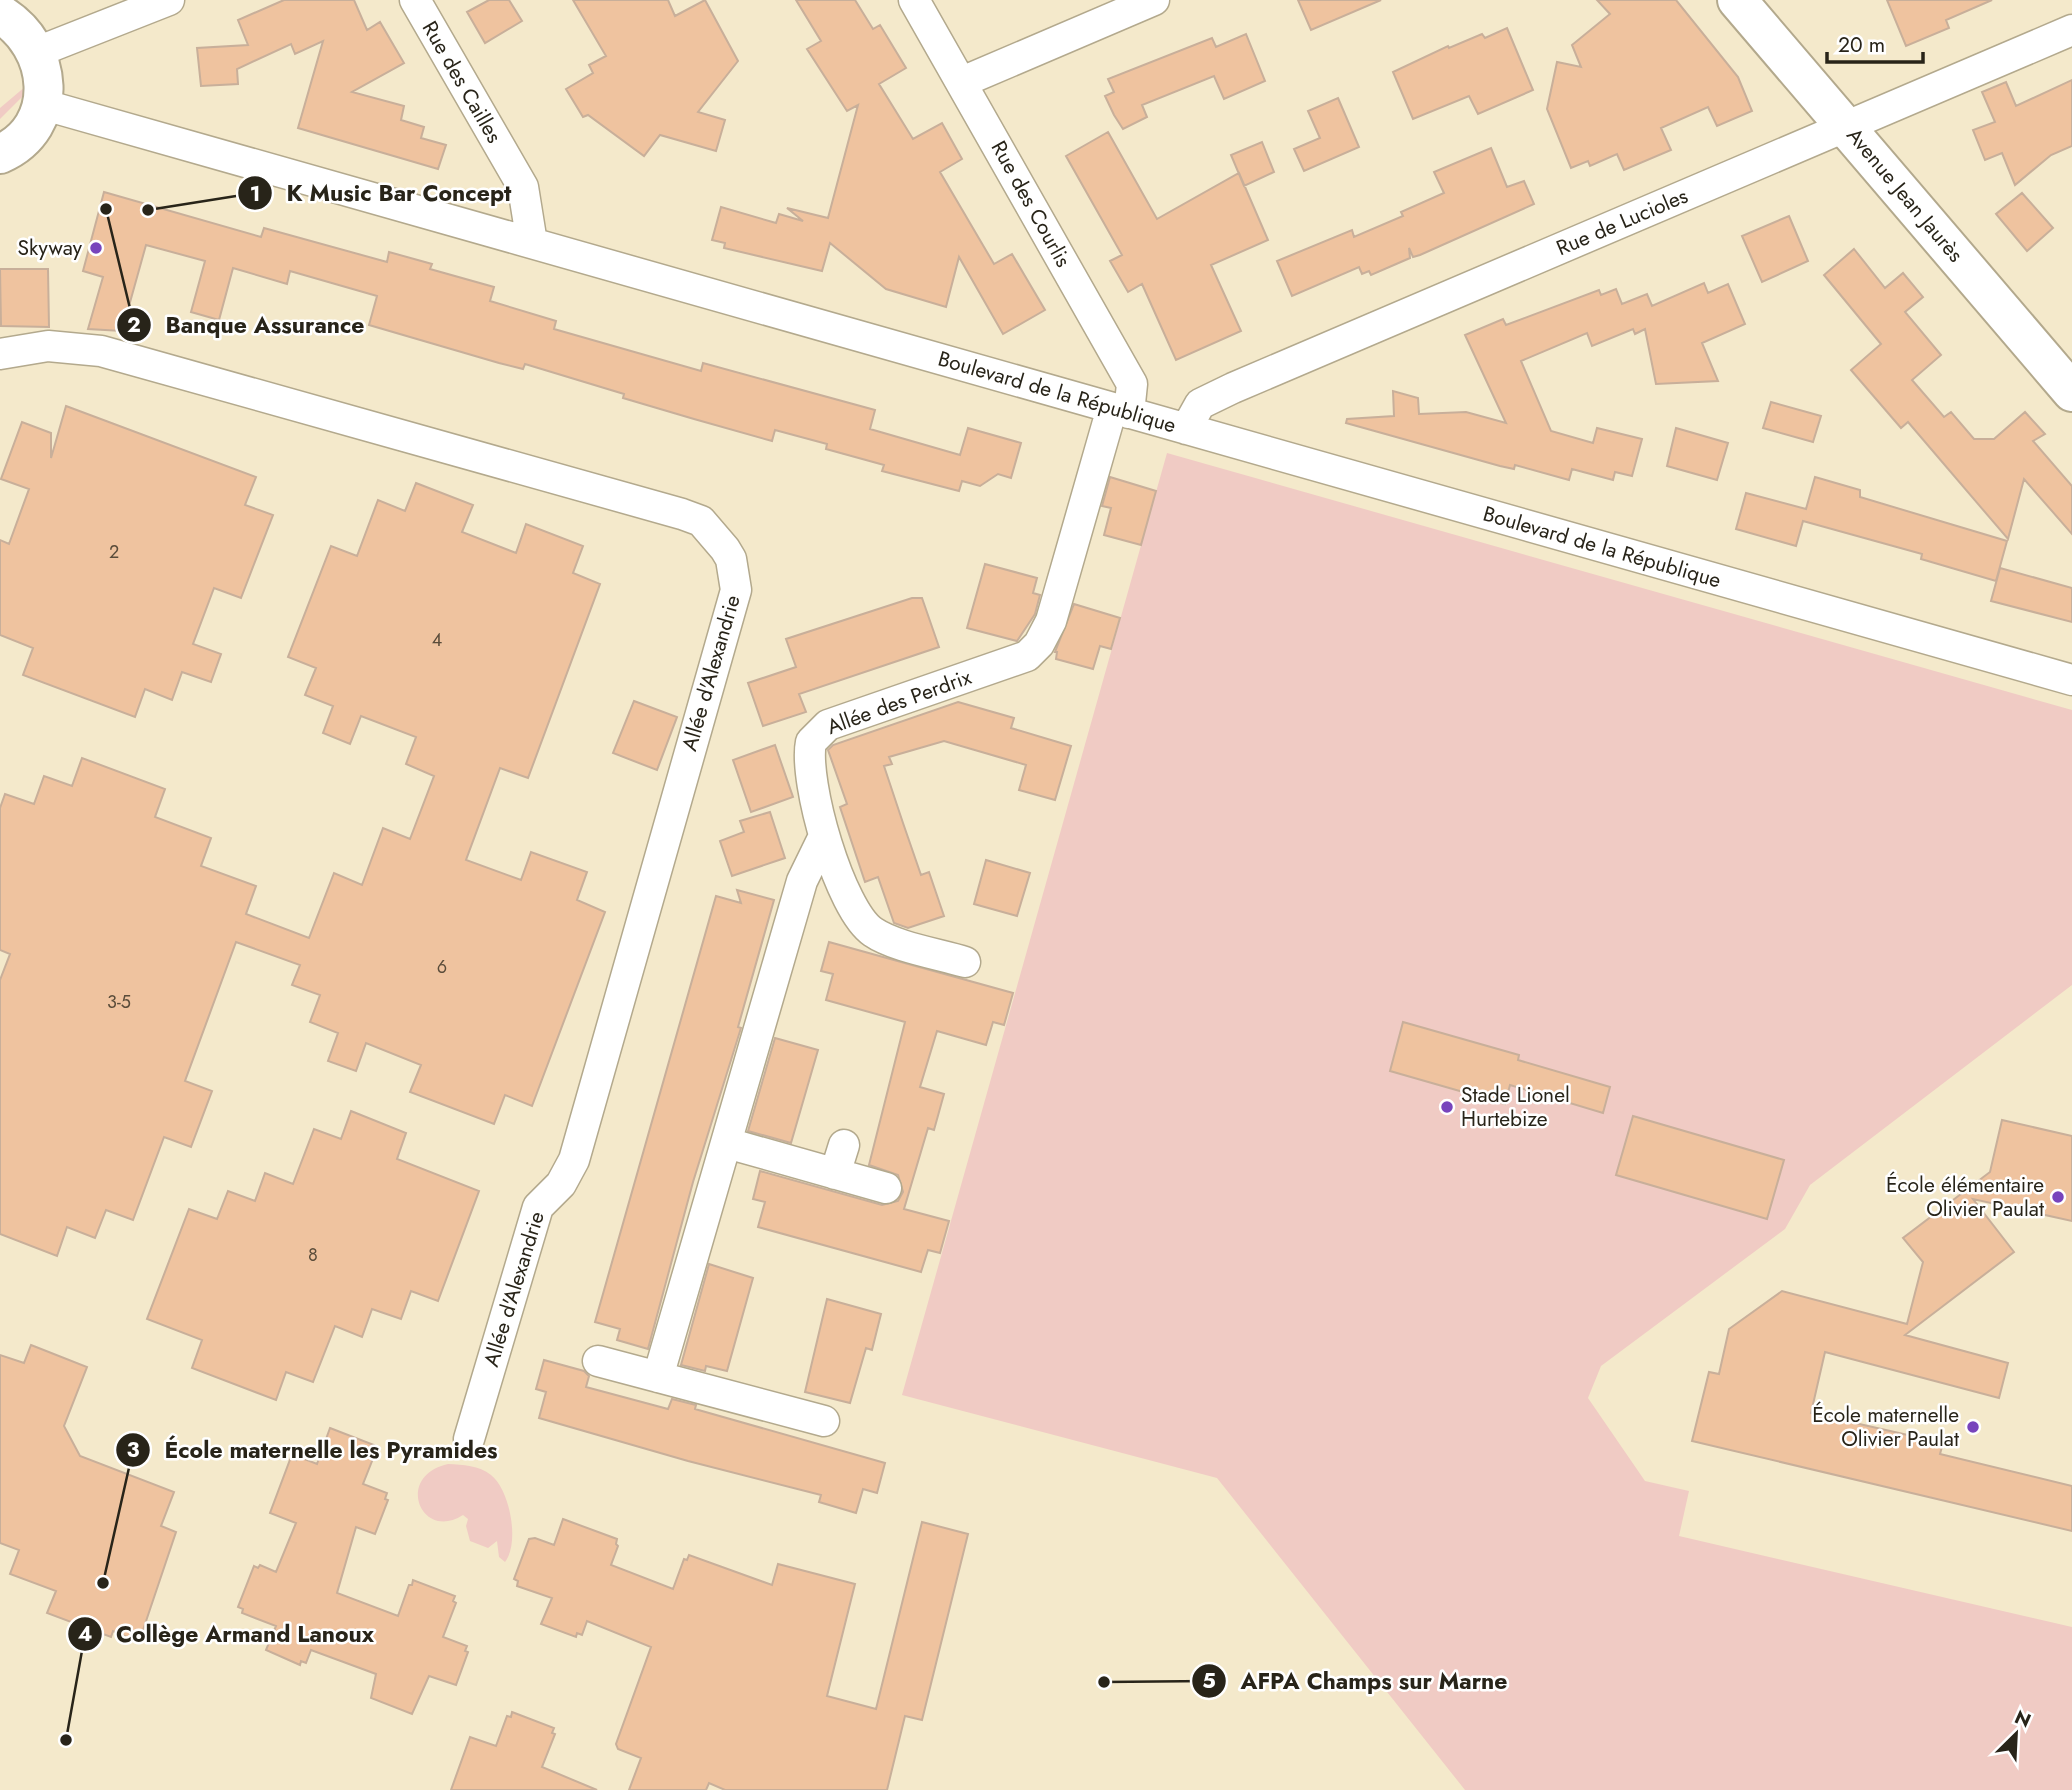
<svg xmlns="http://www.w3.org/2000/svg" width="2072" height="1790" viewBox="0 0 2072 1790" font-family="Jost,sans-serif">
<style>
.green{fill:#f0cbc4}
.building{fill:#efc39f;stroke:#c8af9a;stroke-width:2}
.lines{fill:none;stroke-linecap:round;stroke-linejoin:round}
.street-casing{stroke:#b3a98d;stroke-width:33}
.secondary-casing{stroke:#b3a98d;stroke-width:42}
.street{stroke:#fff;stroke-width:30}
.secondary{stroke:#fff;stroke-width:38}
.poi-dot{fill:#7844bc;stroke:#fff;stroke-width:2.5}
.labels{text-anchor:middle;dominant-baseline:central;stroke-width:5;stroke-linejoin:round;paint-order:stroke}
.number-label{font-size:18px;fill:#5a4c3a}
.street-label{font-size:21px;fill:#282419;stroke:#fff}
.poi-label{font-size:21px;fill:#282419;stroke:#fff;text-anchor:end}
.leader{fill:none;stroke:#282419;stroke-width:2.5}
.callout-dot{fill:#282419;stroke:#fff;stroke-width:2.5}
.mark-label{font-size:21px;text-anchor:middle;font-weight:bold;fill:#fff}
.callout-label{font-size:23px;text-anchor:middle;font-weight:bold;fill:#282419;stroke:#fff;stroke-width:5;stroke-linejoin:round;paint-order:stroke}
</style>
<rect width="100%" height="100%" fill="#f4e9cb"/>
<!-- green -->
<path class="green" d="M26 86 24 95 0 119V108Z
M1167 453 2072 710V985L1810 1185 1785 1229 1601 1366 1588 1398 1645 1481 1689 1491 1679 1536 2072 1627V1790H1465L1217 1478 902 1395Z
M448 1464C463 1465 479 1465 491 1475 510 1490 520 1543 505 1562L499 1557 497 1541 488 1548 470 1541 466 1526 468 1519 463 1515C421 1542 394 1476 448 1464Z"/>
<!-- building -->
<path class="building" d="M284 0H354L367 30 380 22 404 63 352 92 404 106 401 120 424 127 421 138 446 145 438 169 298 128 323 41 295 54 291 44 237 69 238 84 201 86 197 48 248 45 238 20Z
M489 0H509L522 21 485 43 467 12Z
M573 0H668L675 16 705 0 738 61 698 112 725 120 716 151 660 135 644 156 588 115 583 117 566 89 593 73 589 65 606 56Z
M796 0H855L873 29 880 25 906 68 879 84 913 139 942 123 962 159 940 172 994 264 1012 254 1045 310 1003 334 959 257 946 307 886 289 830 243 822 271 724 248 725 243 712 240 721 207 776 223 779 214 803 221 787 208 828 218 858 105 847 111 807 49 821 41Z
M1298 0H1381L1311 30Z
M1597 0H1676L1738 77 1752 111 1717 126 1708 107 1661 128 1671 150 1624 170 1617 154 1590 166 1588 161 1571 168 1547 109 1557 62 1581 67 1572 45 1610 14Z
M1887 0H1992L1946 20 1949 28 1906 46Z
M1507 28 1533 90 1478 114 1469 96 1413 119 1393 72 1448 46 1449 48 1482 34 1485 38Z
M1246 34 1265 81 1224 99 1214 76 1142 105 1147 117 1123 129 1114 115 1105 96 1114 92 1108 79 1212 38 1216 47Z
M2072 80V146L2051 155 2015 185 2002 153 1985 160 1973 130 1995 122 1982 92 2006 82 2016 106Z
M1338 98 1359 147 1304 171 1294 149 1320 138 1308 111Z
M1108 132 1157 219 1239 173 1268 240 1211 265 1241 331 1176 360 1142 284 1128 292 1110 261 1122 255 1066 156Z
M1262 142 1274 172 1244 186 1231 155Z
M1491 148 1507 187 1524 181 1534 204 1420 255 1413 257 1409 248 1410 258 1371 275 1369 271 1362 274 1359 267 1292 296 1277 261 1352 230 1354 237 1403 216 1401 212 1444 193 1434 172Z
M104 192 261 237 264 228 387 262 389 252 432 264 430 269 494 287 490 301 556 321 554 329 701 371 703 363 875 410 870 429 960 455 968 428 1021 443 1011 478 998 474 980 486 962 481 959 491 882 471 884 465 826 449 827 444 775 430 772 441 694 419 623 398 624 394 525 364 523 369 499 363 369 325 377 296 290 271 287 284 233 268 219 320 191 312 205 261 146 245 122 331 88 329 103 277 83 271Z
M2022 193 2053 228 2027 251 1996 214Z
M1789 216 1808 261 1762 282 1742 236Z
M1854 249 1885 288 1903 273 1923 297 1905 312 1941 355 1912 380 1944 417 1951 412 1974 439H1994L2025 412 2045 434 2033 441 2072 486V534L2024 479 2008 539 1908 422 1901 428 1851 370 1881 344 1824 275Z
M0 269H48L49 327 1 326Z
M1704 283 1708 293 1728 284 1745 324 1702 343 1718 381 1656 384 1645 329 1635 334 1633 329 1592 346 1587 333 1521 361 1551 431 1593 443 1597 428 1642 439 1632 476 1615 472 1613 480 1572 469 1569 480 1515 465 1514 469 1500 466 1346 423 1347 419 1394 416 1393 391 1418 398 1419 414 1466 412 1506 423 1465 335 1503 319 1506 325 1599 290 1601 295 1616 289 1622 304 1647 294 1652 306Z
M1771 402 1821 416 1813 442 1763 428Z
M66 406 256 477 245 505 273 515 241 598 214 588 193 644 221 654 211 682 182 672 172 700 145 689 135 717 23 675 33 648 0 635V540L9 544 29 489 1 479 22 422 51 433V458Z
M1676 428 1728 443 1717 480 1667 466Z
M1110 477 1156 491 1141 545 1104 535 1111 508 1102 506Z
M1815 477 1860 490V497L2007 541 1996 581 1921 559 1922 554 1803 521 1796 546 1736 529 1746 493 1806 509Z
M416 483 473 505 462 532 516 553 526 524 583 546 573 573 600 584 528 778 500 768 466 860 521 880 531 852 587 872 577 900 605 912 532 1106 505 1095 494 1124 410 1092 421 1065 366 1043 356 1071 328 1061 338 1033 310 1022 320 995 292 985 300 965 236 942 185 1081 212 1091 191 1147 164 1137 133 1220 106 1210 95 1238 67 1227 57 1256 0 1234V980L10 954 0 950V808L5 794 34 804 44 776 72 786 82 758 165 789 155 817 211 838 201 866 256 886 246 914 309 938 334 873 362 885 383 828 410 839 434 776 406 764 416 737 361 716 350 744 323 733 333 706 305 695 316 668 288 657 331 546 357 556 378 500 405 511Z
M985 564 1037 578 1033 593 1040 595 1035 614 1017 641 967 628Z
M2000 568 2072 588V622L1991 601Z
M912 598H922L939 647 799 694 806 712 763 726 748 683 796 667 786 639Z
M1074 604 1120 618 1111 649 1100 646 1093 669 1056 659 1057 652H1055Z
M634 701 677 717 657 770 613 753Z
M958 702 1014 718 1011 728 1071 746 1055 800 1019 790 1026 765 944 741 889 757 892 764 884 766 903 823 921 875 929 872 944 916 908 928 894 923 878 877 865 882 840 807 847 804 828 750 833 745Z
M775 745 793 797 751 812 733 760Z
M770 812 785 858 732 876 720 841 744 832 740 821Z
M986 860 1030 873 1017 916 974 904Z
M737 890 774 900 738 1027 741 1028 693 1182 648 1349 617 1340 620 1329 595 1322 716 896 741 903Z
M829 942 1013 993 1004 1025 993 1022 986 1045 937 1031 920 1087 944 1094 934 1130 928 1128 904 1209 949 1221 940 1253 928 1250 921 1272 758 1227 765 1202 753 1199 760 1171 882 1205 898 1201 903 1192 898 1175 869 1165 905 1022 826 1000 833 974 821 971Z
M1403 1022 1519 1055 1518 1060 1610 1087 1603 1113 1510 1085 1505 1104 1390 1071Z
M775 1038 818 1050 791 1143 748 1131Z
M351 1111 406 1133 397 1159 479 1191 438 1301 411 1291 401 1319 372 1309 362 1337 335 1326 313 1382 286 1372 276 1400 192 1368 202 1340 147 1319 189 1209 217 1219 228 1191 255 1201 265 1173 293 1184 314 1129 341 1139Z
M1633 1116 1784 1160 1767 1219 1616 1175Z
M2002 1120 2072 1136V1221L1973 1199 2014 1252 1905 1335 2008 1363 1999 1398 1825 1352 1811 1413 1943 1443 1940 1454 2072 1486V1531L1692 1441 1709 1372 1719 1374 1729 1329 1782 1291 1907 1324 1923 1262 1903 1238 1990 1172Z
M709 1264 753 1278 727 1371 706 1366 705 1371 681 1365Z
M827 1299 881 1314 872 1350 866 1348 850 1403 805 1392Z
M31 1345 87 1367 64 1426 80 1456 174 1492 161 1526 176 1532 139 1642 113 1631 111 1637 47 1613 56 1591 10 1574 19 1550 0 1543V1355L24 1363Z
M544 1360 584 1371 589 1376 586 1387 668 1409 672 1399 696 1405 695 1409 885 1463 877 1493 863 1489 856 1513 819 1502 821 1495 688 1461 539 1418 546 1392 536 1389Z
M330 1428 374 1445 372 1450 376 1451 363 1484 387 1493 385 1499 388 1500 375 1534 356 1527 337 1593 398 1616 409 1585H412L413 1580 455 1596 453 1601 456 1603 443 1637 467 1646 465 1651 468 1652 456 1685 429 1676 412 1714 371 1698 376 1674 311 1650 306 1663 301 1661 300 1665 266 1650 276 1626 242 1613 243 1609 238 1607 254 1566 258 1568 260 1565 276 1572 296 1523 270 1513 291 1457 296 1460 297 1456 317 1464Z
M563 1519 617 1539 616 1544 618 1546 611 1565 673 1589 684 1559 687 1560 689 1555 772 1585 778 1564 855 1584 827 1696 876 1709 922 1522 968 1534 922 1720 905 1716 887 1790H725L709 1783 706 1790H629L641 1758 618 1749 616 1744 651 1647 587 1621 582 1635 577 1633 576 1637 541 1624 552 1598 517 1586 518 1581 514 1579 529 1539 535 1538 554 1545Z
M512 1712 554 1728 552 1733 555 1734 542 1767 597 1790H451L470 1737 496 1746 507 1716 511 1717Z"/>
<g class="lines">
<!-- street casing -->
<g class="street-casing">
<path id="street" d="M415 0 523 187 532 243
M914 0 1132 384 1129 413
M37 52 169 0
M962 82 1154 0
M41 104 2072 680
M0 354 48 346 101 351 682 514 701 521 725 549 731 559 736 590 574 1160 561 1184 538 1207 469 1439
M1186 429 1200 404 1233 388 2072 30
M965 962C939 954 895 947 873 932 840 910 803 781 811 742L828 725 1027 656 1039 644 1051 621 1112 408
M727 1143 886 1188
M835 1174 844 1145
M598 1361 824 1421
M658 1377 802 881 824 836"/>
</g>
<!-- secondary casing -->
<g class="secondary-casing">
<path id="secondary" d="M1737 0 2072 392
M0 14C54 46 62 127 0 154"/>
</g>
<!-- street -->
<use href="#street" class="street"/>
<!-- secondary -->
<use href="#secondary" class="secondary"/>
</g>
<!-- markers -->
<g class="poi-dot">
<circle cx="96" cy="248" r="7"/>
<circle cx="1447" cy="1107" r="7"/>
<circle cx="2058" cy="1197" r="7"/>
<circle cx="1973" cy="1427" r="7"/>
</g>
<g class="labels">
<!-- number labels -->
<g class="number-label">
<text x="114" y="552">2</text>
<text x="437" y="640">4</text>
<text x="442" y="967">6</text>
<text x="119" y="1002">3-5</text>
<text x="313" y="1255">8</text>
</g>
<!-- street labels -->
<g class="street-label">
<text transform="translate(462 82) rotate(60)">Rue des Cailles</text>
<text transform="translate(1905 195) rotate(50)">Avenue Jean Jaurès</text>
<text transform="translate(1031 204) rotate(61)">Rue des Courlis</text>
<text transform="translate(1622 222) rotate(-23)">Rue de Lucioles</text>
<text transform="translate(1057 392) rotate(16)">Boulevard de la République</text>
<text transform="translate(1602 547) rotate(16)">Boulevard de la République</text>
<text transform="translate(711 673) rotate(-74)">Allée d'Alexandrie</text>
<text transform="translate(899 702) rotate(-20)">Allée des Perdrix</text>
<text transform="translate(514 1289) rotate(-73)">Allée d'Alexandrie</text>
</g>
<!-- poi labels -->
<g class="poi-label">
<text x="82" y="248">Skyway</text>
<text x="1461" y="1095" text-anchor="start">Stade Lionel<tspan x="1461" dy="24">Hurtebize</tspan></text>
<text x="2044" y="1185">École élémentaire<tspan x="2044" dy="24">Olivier Paulat</tspan></text>
<text x="1959" y="1415">École maternelle<tspan x="1959" dy="24">Olivier Paulat</tspan></text>
</g>
</g>
<!-- callouts -->
<path class="leader" d="M148 210L255 193M106 209L134 325M103 1583L133 1450M66 1740L85 1634M1104 1682L1209 1681"/>
<g class="callout-dot">
<circle cx="148" cy="210" r="7"/>
<circle cx="106" cy="209" r="7"/>
<circle cx="103" cy="1583" r="7"/>
<circle cx="66" cy="1740" r="7"/>
<circle cx="1104" cy="1682" r="7"/>
<circle cx="255" cy="193" r="18"/>
<circle cx="134" cy="325" r="18"/>
<circle cx="133" cy="1450" r="18"/>
<circle cx="85" cy="1634" r="18"/>
<circle cx="1209" cy="1681" r="18"/>
</g>
<g class="mark-label">
<text x="255" y="201">1</text>
<text x="134" y="332">2</text>
<text x="133" y="1457">3</text>
<text x="85" y="1641">4</text>
<text x="1209" y="1688">5</text>
</g>
<g class="callout-label">
<text x="399" y="201">K Music Bar Concept</text>
<text x="265" y="333">Banque Assurance</text>
<text x="331" y="1458">École maternelle les Pyramides</text>
<text x="245" y="1642">Collège Armand Lanoux</text>
<text x="1374" y="1689">AFPA Champs sur Marne</text>
</g>
<!-- north arrow -->
<g transform="translate(2016 1734) rotate(24)" stroke="#ffffff" stroke-width="5" paint-order="stroke">
<path d="M0-5L12 26L0 18L-12 26Z" fill="#282419"/>
<text y="-10" font-size="19" font-weight="bold" text-anchor="middle" fill="#282419">N</text>
</g>
<!-- scale -->
<path d="M1827 52v10h96v-10" fill="none" stroke="#282419" stroke-width="3.5"/>
<text x="1838" y="52" font-size="21" fill="#282419" stroke="#ffffff" stroke-width="5" paint-order="stroke">20 m</text>
</svg>
